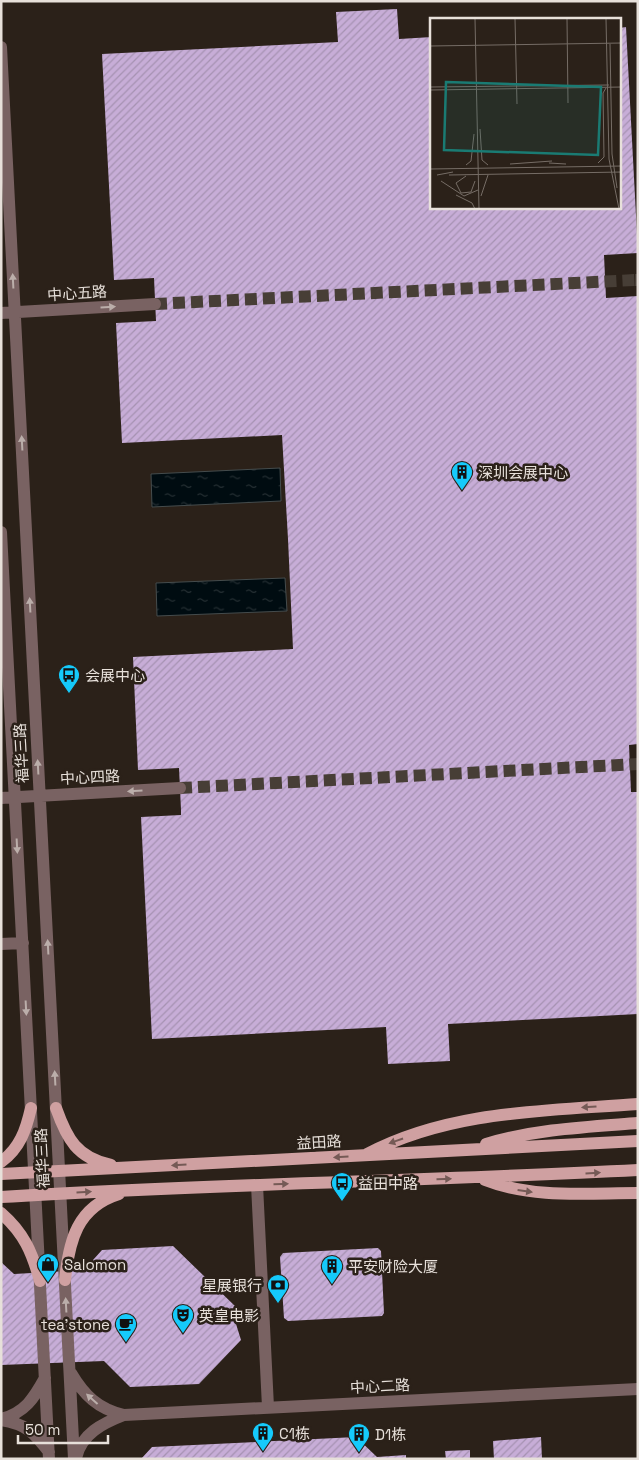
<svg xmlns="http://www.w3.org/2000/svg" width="639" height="1460" viewBox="0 0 639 1460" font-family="'Space Grotesk','Noto Sans SC',sans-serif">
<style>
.water{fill:url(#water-ripples);stroke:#454c4d}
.building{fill:url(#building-hatch)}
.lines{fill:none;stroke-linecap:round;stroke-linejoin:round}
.minor-tunnel{stroke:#473e36;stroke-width:12;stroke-dasharray:12 6;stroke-linecap:butt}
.major-tunnel{stroke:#473e36;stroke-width:12;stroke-dasharray:12 6;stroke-linecap:butt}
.minor{stroke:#796262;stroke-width:12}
.major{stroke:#cfa0a1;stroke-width:12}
.oneway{fill:#bbaeaa}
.oneway2{fill:#755a56}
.labels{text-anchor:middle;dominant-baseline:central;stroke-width:5;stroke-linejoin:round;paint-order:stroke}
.street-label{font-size:15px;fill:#e7e0da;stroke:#2b2119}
.poi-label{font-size:15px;fill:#e7e0da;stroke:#2b2119;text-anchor:start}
.inset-road{fill:none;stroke:#766d66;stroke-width:1}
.view{fill:#1a7b73;fill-opacity:0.15;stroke:#1a7b73;stroke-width:2.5}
.inset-edge{fill:none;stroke:#e7e0da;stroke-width:2.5}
</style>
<defs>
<pattern id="water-ripples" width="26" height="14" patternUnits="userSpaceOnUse" patternTransform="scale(1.25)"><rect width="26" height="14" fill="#000c11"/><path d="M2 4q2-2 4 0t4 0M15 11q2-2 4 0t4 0" fill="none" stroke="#252f33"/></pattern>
<pattern id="building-hatch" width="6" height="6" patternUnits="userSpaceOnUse" patternTransform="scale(1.25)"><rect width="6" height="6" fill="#c7add7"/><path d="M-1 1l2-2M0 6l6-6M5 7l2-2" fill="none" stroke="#a692b2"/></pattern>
</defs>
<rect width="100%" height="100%" fill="#2b2119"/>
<!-- water -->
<path class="water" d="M280 468 281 501 152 507 151 474Z
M285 578 287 611 157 616 156 583Z"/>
<!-- building -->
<path class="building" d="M397 9 399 39 432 37V208H620V28L626 27 638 253 604 255 606 298 638 296V744L629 745 631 792H638V1014L448 1024 450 1061 388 1064 386 1027 152 1039 141 817 181 815V810L179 768 138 770 133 657 293 649 288 539 282 435 122 443 116 323 156 321 154 278 114 280 102 54 338 42 336 12Z
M173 1246 236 1307 232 1311 241 1340 199 1384 130 1387 104 1361 1 1365V1262L14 1274 84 1270 102 1250Z
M378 1248 381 1251 384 1313 382 1316 288 1321 284 1318 280 1257 283 1253Z
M356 1437 377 1457 406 1455V1459H141L152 1447Z
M541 1437 542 1459H494L493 1441Z
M470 1450V1459H446L445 1451Z"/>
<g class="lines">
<!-- minor-tunnel -->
<path class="minor-tunnel" d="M155 304 635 280
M180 788 638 764"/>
<!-- major-tunnel -->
<path class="major-tunnel" d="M635 280H638"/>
<!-- minor -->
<path class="minor" d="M1 47 74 1459
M1 313 155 304
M1 532 49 1459
M1 798 180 788
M1 944 23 943
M257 1185 268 1407
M71 1373C84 1395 98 1409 124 1415L638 1389
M1 1419C25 1413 34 1398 45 1378
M1 1420C26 1424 34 1432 49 1452
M76 1458C81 1434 103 1423 124 1415"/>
<!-- major -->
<path class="major" d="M56 1108C67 1139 77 1158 111 1165
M486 1144C536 1129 586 1127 638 1123
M367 1154C450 1110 547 1111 638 1104
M1 1162C20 1148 26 1130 31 1108
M1 1174 638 1141
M485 1180C533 1199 588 1193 638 1193
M1 1197C213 1184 426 1181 638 1170
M1 1213C24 1233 32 1252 40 1281
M65 1280C69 1241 77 1207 119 1194"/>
</g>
<!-- one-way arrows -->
<defs><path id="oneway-solid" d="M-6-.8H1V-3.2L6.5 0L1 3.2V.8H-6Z" transform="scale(1.25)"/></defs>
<g class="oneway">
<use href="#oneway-solid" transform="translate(13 281) rotate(-93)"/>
<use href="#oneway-solid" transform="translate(108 307) rotate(-4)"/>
<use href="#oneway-solid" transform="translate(22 443) rotate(-93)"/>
<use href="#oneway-solid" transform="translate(30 605) rotate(-93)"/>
<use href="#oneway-solid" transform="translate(38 767) rotate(-93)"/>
<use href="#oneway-solid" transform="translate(135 791) rotate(177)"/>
<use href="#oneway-solid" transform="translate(17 846) rotate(87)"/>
<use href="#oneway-solid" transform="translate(48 947) rotate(-93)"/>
<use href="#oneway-solid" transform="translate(26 1008) rotate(87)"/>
<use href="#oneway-solid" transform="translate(55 1078) rotate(-93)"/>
<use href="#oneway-solid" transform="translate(66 1305) rotate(-93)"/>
<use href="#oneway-solid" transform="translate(92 1399) rotate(-138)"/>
</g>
<g class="oneway2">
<use href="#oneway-solid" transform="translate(589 1107) rotate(176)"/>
<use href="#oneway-solid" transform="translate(396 1141) rotate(161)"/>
<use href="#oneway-solid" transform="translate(341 1157) rotate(177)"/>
<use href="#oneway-solid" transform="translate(179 1165) rotate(177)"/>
<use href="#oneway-solid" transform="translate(593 1173) rotate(-3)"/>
<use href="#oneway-solid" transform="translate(444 1179) rotate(-2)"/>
<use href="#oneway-solid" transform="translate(281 1184) rotate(-2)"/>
<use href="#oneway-solid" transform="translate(525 1191) rotate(8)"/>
<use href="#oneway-solid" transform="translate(84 1192) rotate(-3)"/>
</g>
<!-- icons -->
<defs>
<g id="building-pin" transform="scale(1.125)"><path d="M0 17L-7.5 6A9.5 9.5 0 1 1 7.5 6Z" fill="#15cafb" stroke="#2b2119"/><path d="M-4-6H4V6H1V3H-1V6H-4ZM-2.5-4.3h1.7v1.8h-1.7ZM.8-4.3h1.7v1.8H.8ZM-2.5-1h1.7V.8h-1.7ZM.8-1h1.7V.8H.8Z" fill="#111"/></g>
<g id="bus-pin" transform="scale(1.125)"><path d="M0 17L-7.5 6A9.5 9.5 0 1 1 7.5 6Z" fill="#15cafb" stroke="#2b2119"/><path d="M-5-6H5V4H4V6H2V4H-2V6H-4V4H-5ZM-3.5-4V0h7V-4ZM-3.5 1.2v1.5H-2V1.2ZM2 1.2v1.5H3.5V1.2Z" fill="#111"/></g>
<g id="shop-pin" transform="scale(1.125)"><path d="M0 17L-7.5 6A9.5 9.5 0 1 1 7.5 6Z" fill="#15cafb" stroke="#2b2119"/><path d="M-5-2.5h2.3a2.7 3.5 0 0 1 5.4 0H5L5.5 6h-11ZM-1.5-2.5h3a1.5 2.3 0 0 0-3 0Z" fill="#111"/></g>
<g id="bank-pin" transform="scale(1.125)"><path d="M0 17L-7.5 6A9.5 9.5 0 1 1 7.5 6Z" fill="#15cafb" stroke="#2b2119"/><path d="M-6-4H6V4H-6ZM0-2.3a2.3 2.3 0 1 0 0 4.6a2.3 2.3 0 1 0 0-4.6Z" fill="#111"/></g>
<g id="theatre-pin" transform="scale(1.125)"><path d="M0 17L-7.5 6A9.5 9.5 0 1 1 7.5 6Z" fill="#15cafb" stroke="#2b2119"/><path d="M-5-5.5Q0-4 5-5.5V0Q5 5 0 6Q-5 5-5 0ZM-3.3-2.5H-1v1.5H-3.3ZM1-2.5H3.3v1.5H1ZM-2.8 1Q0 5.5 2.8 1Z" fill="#111"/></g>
<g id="cafe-pin" transform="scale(1.125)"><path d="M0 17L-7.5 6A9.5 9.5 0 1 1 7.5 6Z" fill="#15cafb" stroke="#2b2119"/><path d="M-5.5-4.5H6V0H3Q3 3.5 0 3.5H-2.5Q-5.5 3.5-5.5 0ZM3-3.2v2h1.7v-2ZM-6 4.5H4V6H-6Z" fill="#111"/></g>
</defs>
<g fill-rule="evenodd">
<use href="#building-pin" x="462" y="472"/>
<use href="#bus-pin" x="69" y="675"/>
<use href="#bus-pin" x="342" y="1183"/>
<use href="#shop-pin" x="48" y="1264"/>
<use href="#building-pin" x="332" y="1266"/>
<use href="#bank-pin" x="278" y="1285"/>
<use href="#theatre-pin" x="183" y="1315"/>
<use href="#cafe-pin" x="126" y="1324"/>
<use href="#building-pin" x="263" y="1433"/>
<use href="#building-pin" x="359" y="1434"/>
</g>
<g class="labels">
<!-- street labels -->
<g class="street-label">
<text transform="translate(77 293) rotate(-4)">中心五路</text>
<text transform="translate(21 753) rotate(-93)">福华三路</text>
<text transform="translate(90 777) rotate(-3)">中心四路</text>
<text transform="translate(319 1142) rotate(-3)">益田路</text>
<text transform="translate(42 1158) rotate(-93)">福华三路</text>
<text transform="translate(380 1386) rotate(-3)">中心二路</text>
</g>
<!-- poi labels -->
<g class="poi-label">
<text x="478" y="472">深圳会展中心</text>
<text x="85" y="675">会展中心</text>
<text x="358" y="1183">益田中路</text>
<text x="64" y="1264">Salomon</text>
<text x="348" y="1266">平安财险大厦</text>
<text x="262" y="1285" text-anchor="end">星展银行</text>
<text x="199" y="1315">英皇电影</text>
<text x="110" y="1324" text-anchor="end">tea'stone</text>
<text x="279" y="1433">C1栋</text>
<text x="375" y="1434">D1栋</text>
</g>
</g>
<!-- overview -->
<g transform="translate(430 18)">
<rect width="191" height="191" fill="#2b2119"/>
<path class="inset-road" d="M45 1 49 191M85 1 87 86M137 1 138 85M176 1 179 141 189 191M180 26 182 136 187 170M0 28 192 25M0 69 179 67M0 72 192 69M50 111 52 142 58 147M119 145 136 146M168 145 174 139 173 75 176 70M80 146 122 143M36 147 41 143 44 116M0 151 192 148M7 157 23 154M19 157 192 154M36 158 26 165 31 175 41 174 45 163M11 163 34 178 48 172M26 177 42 185 45 191M51 178 58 157"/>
<path class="view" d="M16 64 171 69 168 137 14 132Z"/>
<rect width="191" height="191" class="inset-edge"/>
</g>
<!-- border -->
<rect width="639" height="1460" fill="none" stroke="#e7e0da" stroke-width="5"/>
<!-- scale -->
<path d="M18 1435v8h90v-8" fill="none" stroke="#e7e0da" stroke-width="2.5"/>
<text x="25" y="1435" font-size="15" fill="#e7e0da" stroke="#2b2119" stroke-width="4" paint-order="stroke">50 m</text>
</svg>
